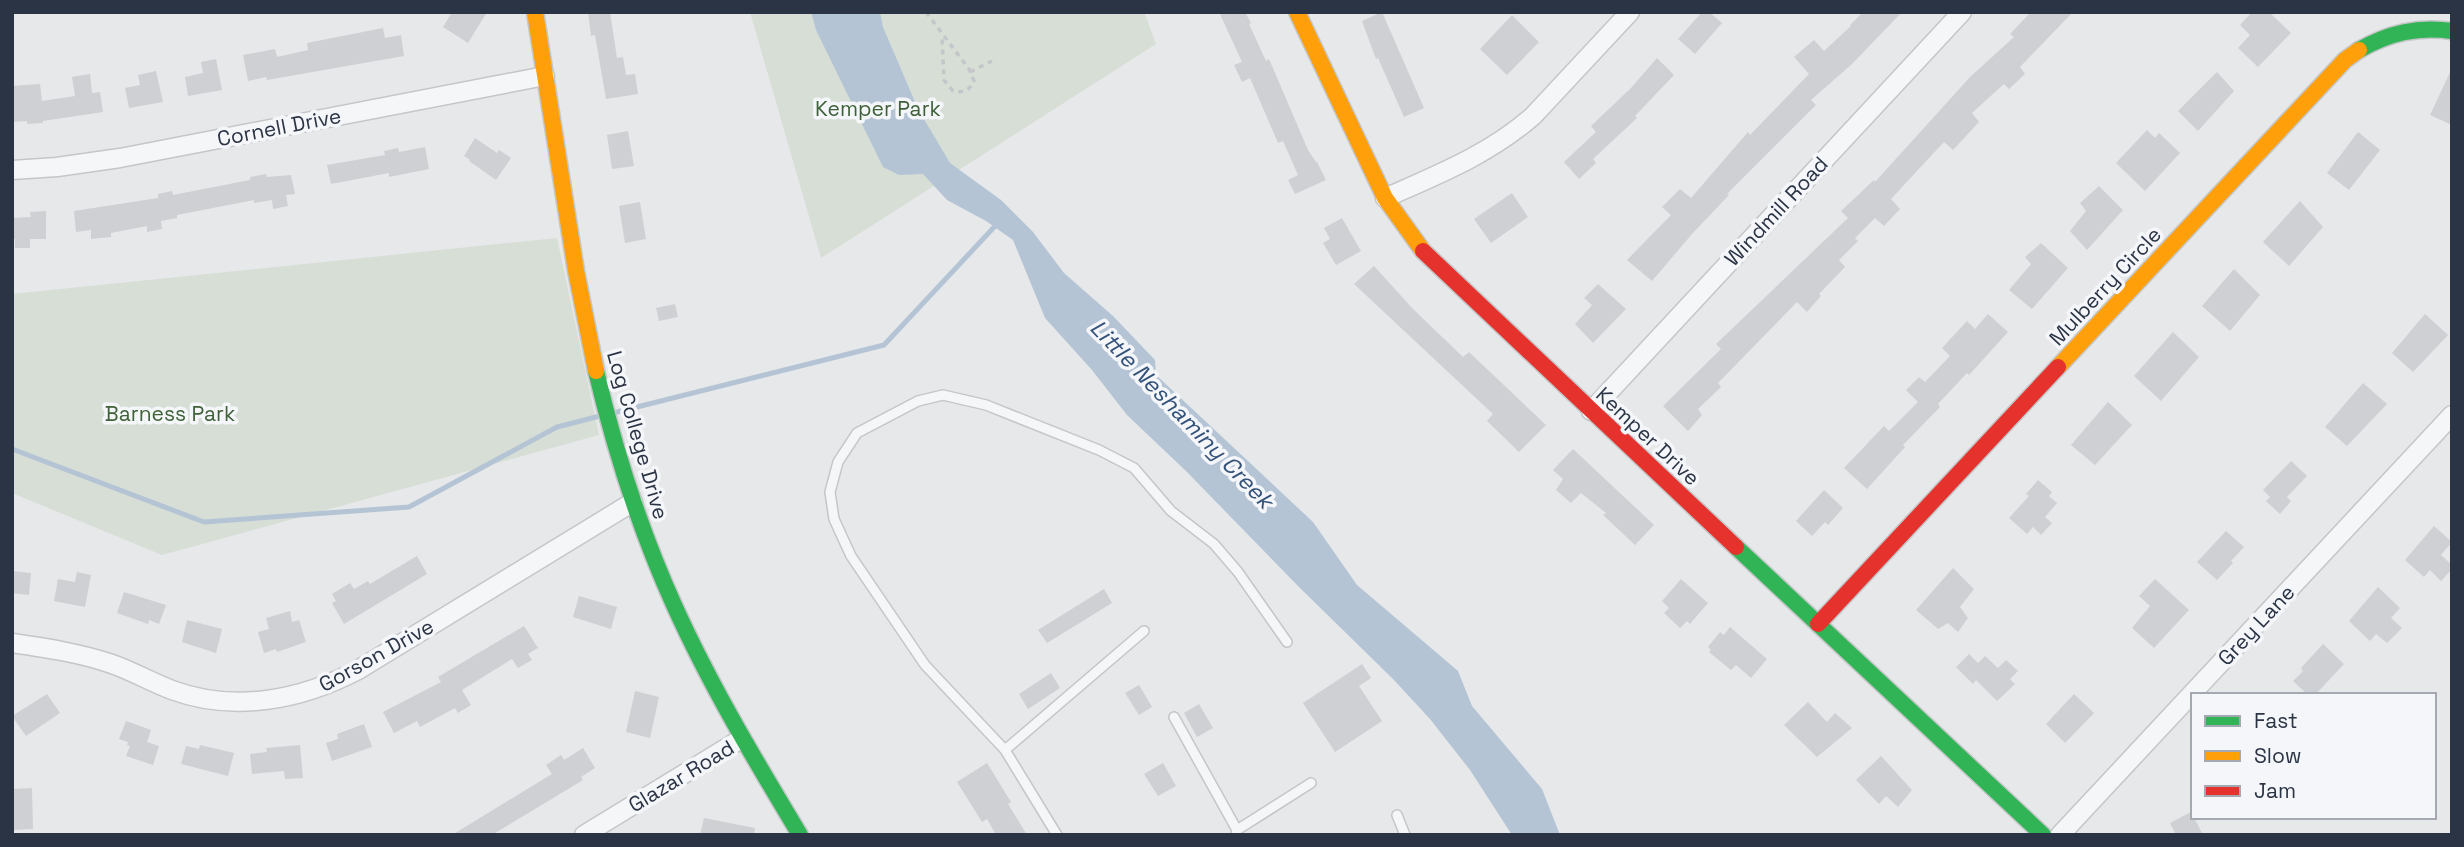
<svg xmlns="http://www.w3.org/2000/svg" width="2464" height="847" viewBox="0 0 2464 847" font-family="'Space Grotesk',sans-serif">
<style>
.green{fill:#d6ded6}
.water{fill:#b4c4d5}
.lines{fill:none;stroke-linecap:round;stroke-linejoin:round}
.stream{stroke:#b4c4d5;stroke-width:5}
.building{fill:#ced0d3}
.lane-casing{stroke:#c4c6c8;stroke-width:12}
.street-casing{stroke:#c4c6c8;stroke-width:21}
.fast-casing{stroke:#c4c6c8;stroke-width:19}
.slow-casing{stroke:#c4c6c8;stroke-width:19}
.jam-casing{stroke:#c4c6c8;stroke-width:19}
.path{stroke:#c5c6ca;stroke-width:3.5;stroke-dasharray:5 5;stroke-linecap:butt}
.lane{stroke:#f5f6f7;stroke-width:9}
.street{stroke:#f5f6f7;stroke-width:18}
.fast{stroke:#30b455;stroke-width:16}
.slow{stroke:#ff9f0a;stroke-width:16}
.jam{stroke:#e5322d;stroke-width:16}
.labels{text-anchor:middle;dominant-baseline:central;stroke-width:7;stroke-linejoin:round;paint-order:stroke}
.park-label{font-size:21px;fill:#3f6138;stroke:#f4f6f9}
.street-label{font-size:21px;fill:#2b3445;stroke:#f4f6f9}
.water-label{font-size:23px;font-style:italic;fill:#34527a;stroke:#f4f6f9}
</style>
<rect width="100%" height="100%" fill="#e6e8ea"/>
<!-- green -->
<path class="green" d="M750 12H1144L1156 44 821 258Z
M557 238 599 435 162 555 12 493V294Z"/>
<!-- water -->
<path class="water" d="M811 12H880L883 27 918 109 950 163 1001 200 1033 232 1064 273 1113 316 1155 360 1156 375 1313 522 1357 585 1458 671 1472 706 1542 789 1560 835H1512L1470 770 1430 719 1394 680 1298 586 1186 471 1127 415 1092 370 1045 318 1013 240 986 221 947 200 923 174 899 175 883 167 816 30Z"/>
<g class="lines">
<!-- stream -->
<path class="stream" d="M613 413 884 345 997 224
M12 449 204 522 409 507 557 427 600 416"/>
</g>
<!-- building -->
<path class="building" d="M452 12H487L468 43 443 27Z
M588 12H610L617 58 623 57 626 75 635 74 638 94 606 99 595 35 591 36Z
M1219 12H1245L1251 23 1249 24 1266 61 1269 59 1308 150 1316 162H1317L1326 180 1295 194 1288 180 1298 175 1283 141 1278 143 1250 78 1242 82 1234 65 1242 62Z
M1382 12 1424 108 1404 117 1378 58 1376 59 1362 21Z
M1702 12H1709L1722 23 1695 54 1678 39Z
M1863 12H1902L1852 64 1811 100 1816 105 1727 194 1729 195 1692 234 1652 281 1627 260 1671 215 1662 207 1680 189 1691 198 1748 132 1750 135 1809 74 1794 57 1814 40 1824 51 1851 26 1850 25Z
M2031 12H2073L2020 67 2025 74 2009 89 2004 84 1972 113 1979 122 1953 150 1944 142 1891 199 1900 209 1884 226 1875 218 1855 238 1858 241 1839 260 1845 267 1819 294 1821 296 1807 312 1797 302 1718 383 1721 387 1698 409 1702 415 1688 431 1663 406 1721 349 1716 344 1848 218 1841 211 1874 180 1875 182 1970 77 2014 37 2010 34Z
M2252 12H2269L2291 33 2258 67 2238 48 2250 35 2240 25Z
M1512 15 1539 42 1507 75 1480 49Z
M383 28 385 38 401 35 404 56 267 80 266 77 248 81 243 55 275 49 277 57 308 50 307 43Z
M1657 58 1674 75 1635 116 1637 118 1593 159 1596 163 1579 179 1564 162 1596 132 1591 126 1631 88Z
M216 59 222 90 188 96 185 77 203 73 201 62Z
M2452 68V125L2430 115Z
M156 71 163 102 129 108 125 88 140 85 138 75Z
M2217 72 2234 91 2198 131 2178 111Z
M90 74 92 93 100 92 103 112 43 121V123L27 124V121L12 122V86L40 84 42 101 75 96 72 77Z
M2147 130 2155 138 2159 133 2180 153 2145 191 2116 163Z
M628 131 634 166 612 169 607 135Z
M2358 132 2380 150 2349 190 2327 173Z
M475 138 497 153 499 150 511 158 496 180 469 161 470 160 464 156Z
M425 147 429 169 389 177V173L331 184 327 165 385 155 384 151 398 148 399 152Z
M266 174 267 177 291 175 295 194 286 195 288 206 273 209 272 200 254 203V200L177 215V218L161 221 162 229 147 232V226L111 233V237L91 239V230L76 232 74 211 158 198V194L172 191 173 195 250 180V177Z
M2099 186 2123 210 2087 250 2070 231 2086 211 2080 203Z
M1512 193 1528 217 1491 243 1474 219Z
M2300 201 2323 227 2289 266 2263 242Z
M640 202 646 239 625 243 619 206Z
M46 211V239H30V248H15V239H12V218L31 217 30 212Z
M1342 218 1361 251 1336 265 1323 243 1330 239 1324 228Z
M2041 243 2068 268 2032 309 2009 290 2031 264 2025 257Z
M1374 266 1413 309 1463 357 1469 352 1546 425 1519 452 1487 421 1493 414 1354 284Z
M2234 269 2260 295 2230 331 2202 306Z
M1598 284 1626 309 1593 343 1575 324 1592 305 1584 298Z
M675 304 678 317 659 321 656 308Z
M1988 314 2008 332 1969 375 1967 373 1938 404 1940 407 1903 445 1905 447 1867 489 1844 468 1884 426 1889 431 1918 402 1906 390 1919 377 1925 382 1950 356 1942 348 1967 321 1975 329Z
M2425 314 2448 335 2413 372 2392 353Z
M2173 332 2199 357 2161 401 2134 376Z
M2363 383 2387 404 2347 446 2325 427Z
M2108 402 2132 425 2095 465 2071 445Z
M1573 449 1654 525 1635 545 1603 515 1606 513 1581 493 1571 503 1556 490 1563 479 1553 470Z
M2291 461 2307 476 2287 497 2291 501 2280 514 2266 501 2270 497 2263 490Z
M2038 480 2052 492 2049 496 2057 503 2045 517 2052 523 2041 535 2033 527 2027 534 2009 518 2029 496 2026 494Z
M1824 490 1843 508 1828 525 1825 522 1812 536 1796 521Z
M2434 526 2452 542 2441 555 2452 565V569L2441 581 2430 570 2424 577 2405 560Z
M2226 531 2244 547 2231 561 2233 563 2217 580 2197 562Z
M417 556 427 574 344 624 332 603 336 601 332 594 350 583 354 589 368 581 370 584Z
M1953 568 1974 589 1960 607 1968 618 1958 632 1948 623 1938 629 1916 610Z
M12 571 31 573 29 595 12 593Z
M77 572 91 575 85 607 54 601 58 579 75 582Z
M1681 579 1708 603 1690 624 1687 621 1680 628 1664 613 1669 608 1662 601Z
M2155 579 2189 610 2154 648 2132 628 2150 606 2139 596Z
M2378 587 2400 608 2391 618 2402 628 2387 643 2376 634 2370 641 2349 621Z
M1104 589 1112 603 1047 643 1038 630Z
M124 592 166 605 159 624 149 620 148 624 117 613Z
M579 596 617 607 611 629 573 617Z
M290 611 292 622 299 620 306 642 277 652 276 649 264 653 258 632 269 629 266 618Z
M187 620 222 629 216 653 182 642Z
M524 626 538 648 528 654 532 660 518 668 512 659 462 690 471 705 458 713 455 708 420 727 417 721 394 733 383 712 441 682 438 677Z
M1730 627 1767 659 1751 678 1736 665 1731 670 1709 652 1711 650 1708 647 1720 632 1724 635Z
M2323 644 2344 664 2315 695H2308L2293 681 2303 671 2301 668Z
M1969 654 1978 663 1985 656 1998 668 2006 660 2018 671 2010 679 2015 684 1997 701 1976 680 1973 684 1956 667Z
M1362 664 1371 678 1359 686 1382 721 1335 752 1303 703Z
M1051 673 1060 688 1028 709 1019 694Z
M1139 685 1152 707 1139 715 1125 693Z
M635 691 659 697 650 738 626 732Z
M47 694 60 713 26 736 12 716Z
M2074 694 2094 713 2065 743 2046 724Z
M1808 702 1827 722 1835 713 1852 728 1817 757 1784 725Z
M1199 704 1213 728 1197 737 1184 713Z
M126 721 151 730 147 742 159 746 153 765 126 756 130 746 127 745 128 742 119 739Z
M364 724 372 747 332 761 326 743 338 739 337 734Z
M200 745 234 753 228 776 181 764 186 746 199 749Z
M300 745 303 778 285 779 284 771 252 774 250 754 267 752 266 748Z
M583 748 595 768 581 777 583 780 492 835H452L552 774 546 765 561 755 564 760Z
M1881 756 1912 790 1898 807 1886 796 1879 804 1856 780Z
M987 763 1011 802 1008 804 1027 835H996L987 819 982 822 957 782Z
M1163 763 1176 786 1158 796 1144 774Z
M32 788 33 829 12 830V789Z
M2191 812 2203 835H2176L2170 823Z
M704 818 755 828 754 835H700Z"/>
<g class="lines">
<!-- lane casing -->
<g class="lane-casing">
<path id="lane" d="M1174 717 1237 830
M1005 750 1144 631
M1397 815 1405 835
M1057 835 1005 750 925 665 851 556 834 519 830 492 838 462 857 433 918 401 943 395 986 405 1099 450 1134 468 1171 511 1214 544 1238 572 1287 642
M1236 835 1237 830 1311 783"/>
</g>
<!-- street casing -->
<g class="street-casing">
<path id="street" d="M12 170 57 167 120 158 545 76
M1385 198C1439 174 1488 155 1533 116L1630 12
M1591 411 1962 12
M12 643C46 648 80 653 112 664 132 671 151 682 172 690 234 713 301 700 358 670L633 502
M584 835 741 739
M2060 835 2452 415"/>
</g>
<!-- fast casing -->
<g class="fast-casing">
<path id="fast" d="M2359 50C2389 33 2418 26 2452 31
M596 371C615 451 640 530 674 605 710 685 755 760 800 835
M1736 547 2043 835"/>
</g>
<!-- slow casing -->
<g class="slow-casing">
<path id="slow" d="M535 12 576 271 596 371
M1297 12 1385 198 1423 251
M2058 367 2345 60 2359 50"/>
</g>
<!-- jam casing -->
<g class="jam-casing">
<path id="jam" d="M1423 251 1736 547
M1818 624 2058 367"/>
</g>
<!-- path -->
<path class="path" d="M926 12 969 69 974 81C969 91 964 93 953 91L944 80 942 36
M970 72 992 61"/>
<!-- lane -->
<use href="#lane" class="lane"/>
<!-- street -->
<use href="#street" class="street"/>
<!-- fast -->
<use href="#fast" class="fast"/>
<!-- slow -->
<use href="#slow" class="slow"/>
<!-- jam -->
<use href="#jam" class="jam"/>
</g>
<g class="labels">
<!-- park labels -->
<g class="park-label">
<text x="878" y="108">Kemper Park</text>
<text x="170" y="413">Barness Park</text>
</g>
<!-- street labels -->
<g class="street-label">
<text transform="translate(279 127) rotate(-11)">Cornell Drive</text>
<text transform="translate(1776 211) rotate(-47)">Windmill Road</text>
<text transform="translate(2105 286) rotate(-47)">Mulberry Circle</text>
<text transform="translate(638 435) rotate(74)">Log College Drive</text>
<text transform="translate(1648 436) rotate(43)">Kemper Drive</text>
<text transform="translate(2256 625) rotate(-47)">Grey Lane</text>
<text transform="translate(376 655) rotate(-29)">Gorson Drive</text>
<text transform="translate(681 776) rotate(-31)">Glazar Road</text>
</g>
<!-- water labels -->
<g class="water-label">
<text transform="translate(1182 414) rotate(46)">Little Neshaminy Creek</text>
</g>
</g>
<!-- border -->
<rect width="2464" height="847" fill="none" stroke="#2b3445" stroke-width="28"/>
<!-- legend -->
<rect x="2191" y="693" width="245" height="126" fill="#f4f6f9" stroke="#a4a8b1" stroke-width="2"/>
<rect x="2205" y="716" width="35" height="10" fill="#30b455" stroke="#a4a8b1" stroke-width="2"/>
<text x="2254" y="728" font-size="21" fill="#2b3445">Fast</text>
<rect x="2205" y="751" width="35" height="10" fill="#ff9f0a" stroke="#a4a8b1" stroke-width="2"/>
<text x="2254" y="763" font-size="21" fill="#2b3445">Slow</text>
<rect x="2205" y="786" width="35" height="10" fill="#e5322d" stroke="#a4a8b1" stroke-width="2"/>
<text x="2254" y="798" font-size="21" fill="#2b3445">Jam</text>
</svg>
